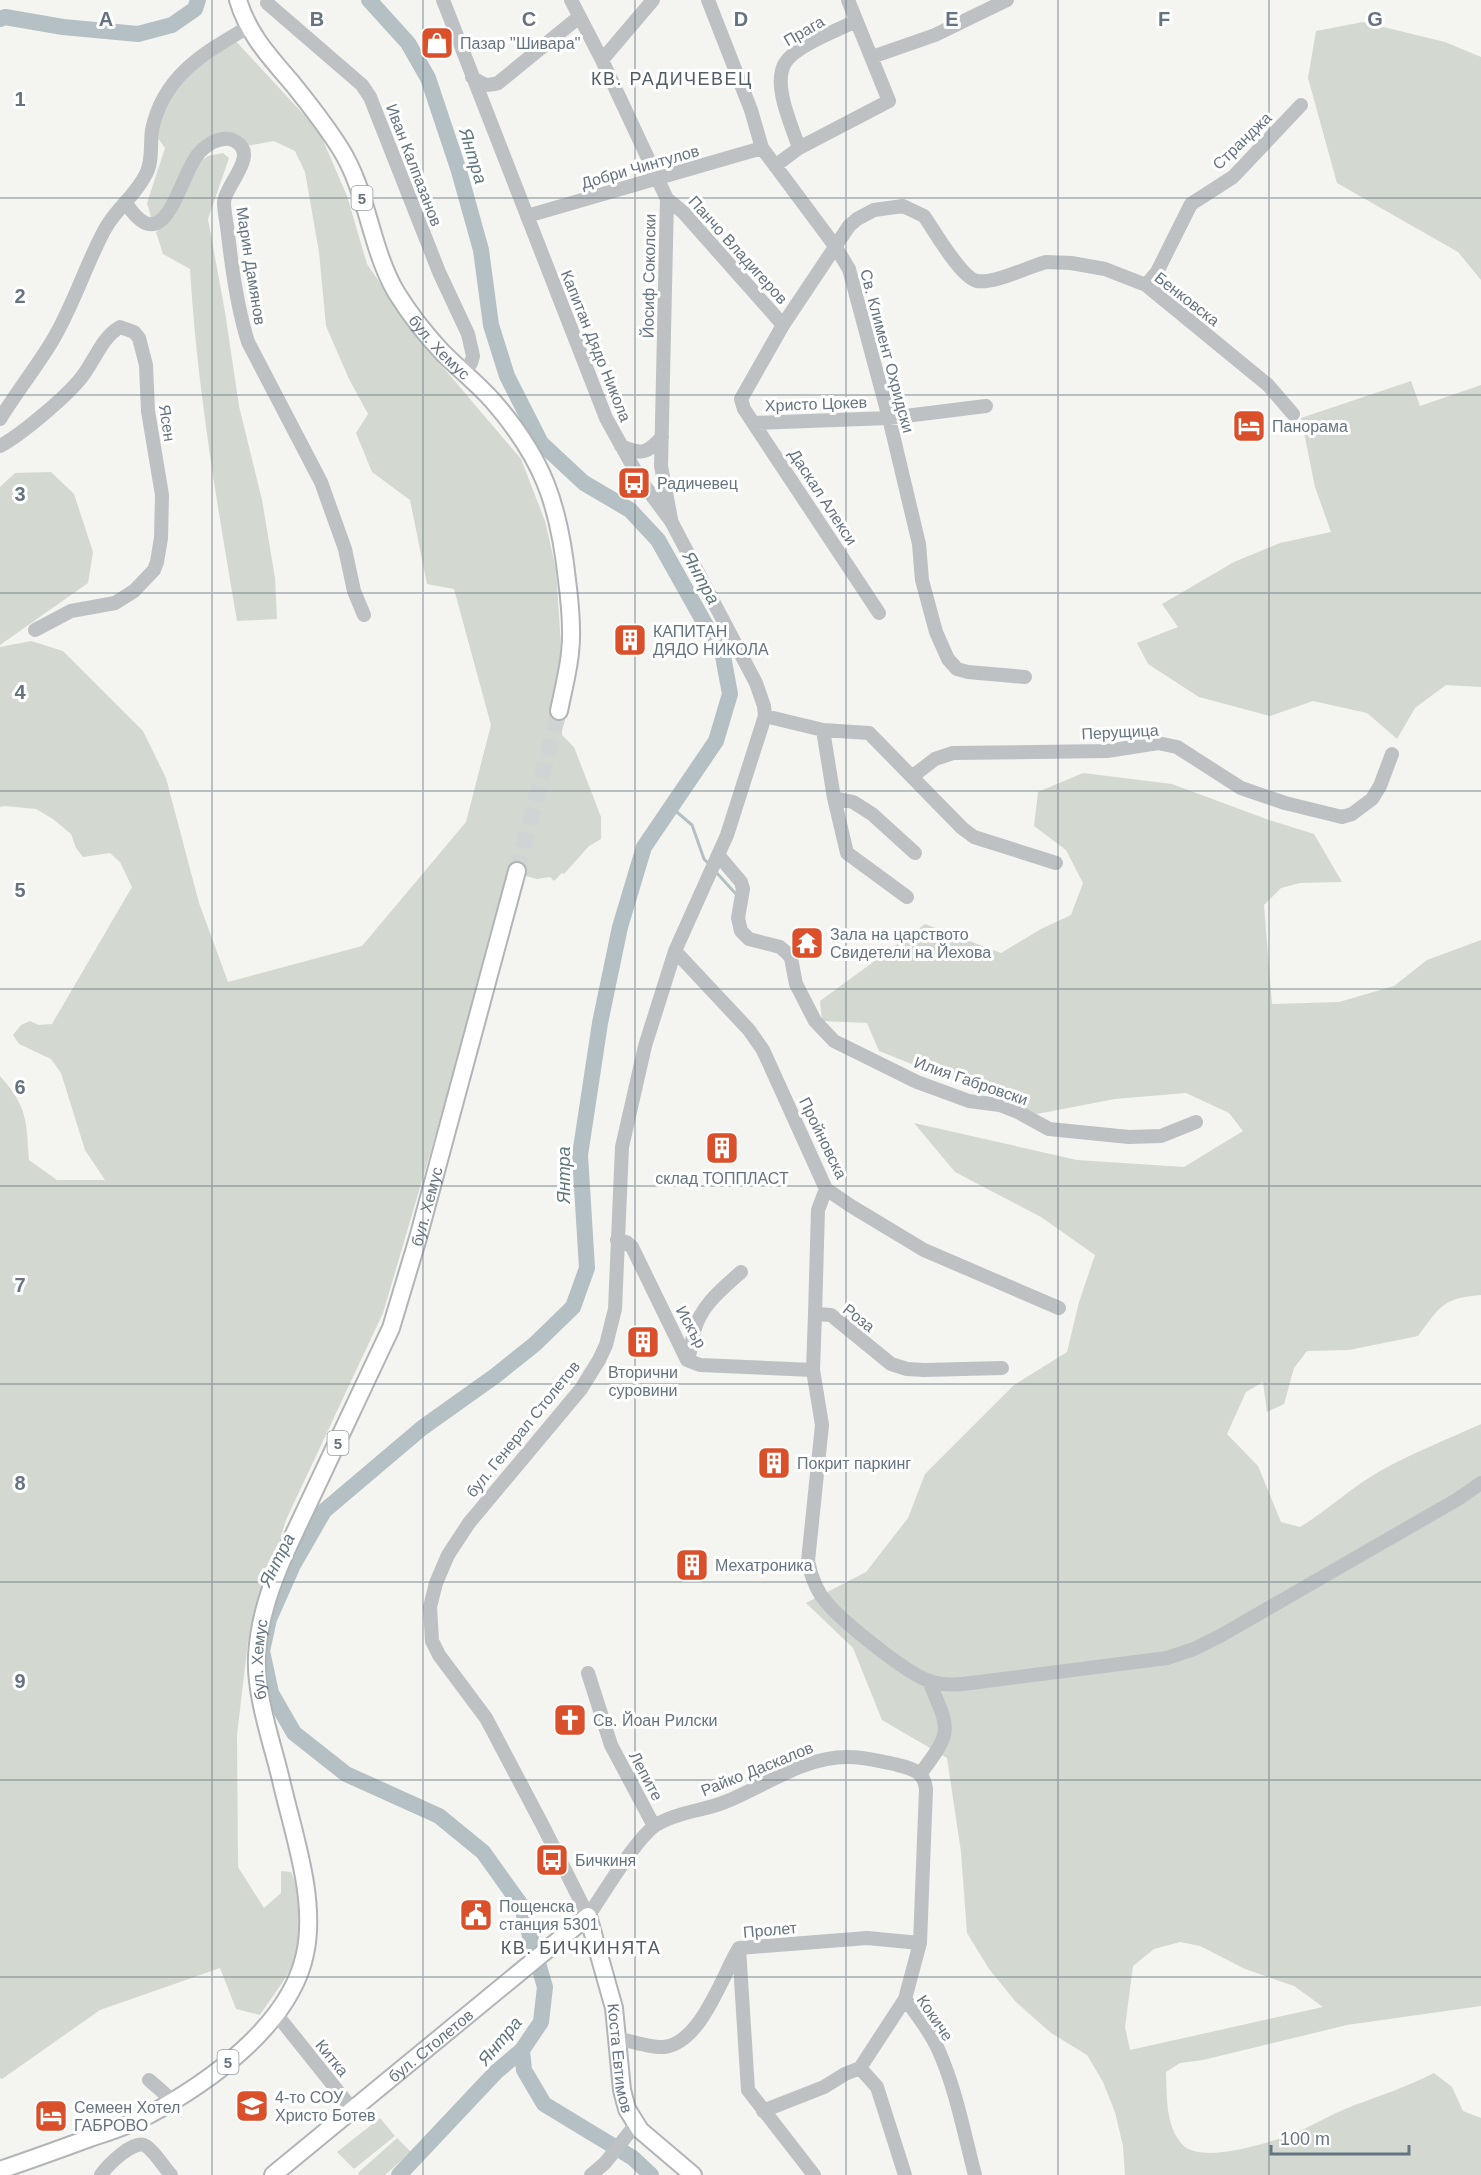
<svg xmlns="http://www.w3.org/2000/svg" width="1481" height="2175" viewBox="0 0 1481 2175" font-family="Arial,sans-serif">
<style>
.green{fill:#d3d9d0;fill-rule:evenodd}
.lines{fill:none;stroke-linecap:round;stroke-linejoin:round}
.stream{stroke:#b4c0c3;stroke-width:3}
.river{stroke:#b4c0c3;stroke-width:16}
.major-tunnel{stroke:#d0d4d4;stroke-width:16;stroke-dasharray:16 8;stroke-linecap:butt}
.major-casing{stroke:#b1b5b8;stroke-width:20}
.minor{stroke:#bdc1c4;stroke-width:14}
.major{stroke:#fff;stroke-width:16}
.grid{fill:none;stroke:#657480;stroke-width:1.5;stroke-opacity:0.55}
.labels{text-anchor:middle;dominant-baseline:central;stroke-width:6;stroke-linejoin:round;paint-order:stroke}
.shield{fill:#fff;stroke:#939ea6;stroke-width:1.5}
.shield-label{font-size:15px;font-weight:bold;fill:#657480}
.street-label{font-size:16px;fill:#657480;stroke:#fff}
.poi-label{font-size:16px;fill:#657480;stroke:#fff;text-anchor:start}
.neighbourhood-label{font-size:18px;letter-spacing:1.5px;fill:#525d65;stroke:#fff}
.water-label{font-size:18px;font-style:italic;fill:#60767d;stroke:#fff}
.grid-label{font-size:20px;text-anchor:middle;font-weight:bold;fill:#657480;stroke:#fff;stroke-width:6;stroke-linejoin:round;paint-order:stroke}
</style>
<rect width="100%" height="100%" fill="#f4f4f0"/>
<!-- green -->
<path class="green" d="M1363 22 1445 42 1481 57V280L1458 252 1337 183 1308 78 1316 31Z
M232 37 319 131 347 196 367 264 419 339 521 459 545 521 556 569 561 646 562 735 574 747 601 817V839L589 846 564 874 562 873 554 881 550 877 537 879 511 872 488 957 383 1313 286 1520 248 1641 237 1735 238 1867 264 1908 281 1893V1871L291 1872C302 1894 301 1935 295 1960 291 1972 268 2003 260 2015L236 2009 220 1968 100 2010 2 2079 0 2078V1076C28 1108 26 1119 29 1160L57 1180H105L85 1150 61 1073 51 1059 19 1044 13 1035 21 1025 30 1021 39 1025 52 1024 132 887 120 862 110 853 83 857 76 848 71 834 53 819 36 809 5 806 0 807V647L31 641 63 651 143 731 166 778 199 903 228 982 362 946 466 822 491 725 454 589 427 584 410 500 372 472 356 433 368 414 349 379 326 326 319 252 305 172 295 151 274 141 241 147 235 141 207 145 153 224 147 203 165 148 152 130 170 88Z
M223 153 229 158 208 219 225 312 239 406 262 500 275 578 277 619 237 621C217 503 197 388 190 269L163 254 156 232 168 220 196 165 208 156Z
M1411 381 1420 406 1481 385V687L1446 685 1415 708 1397 739 1367 713 1313 701 1270 716 1199 697 1148 664 1137 643 1178 627 1162 604 1234 562 1280 543 1331 532 1315 487 1301 418Z
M51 472 74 494 93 552 88 583 0 645V487L15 473Z
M1083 773 1172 784 1269 820 1314 834 1342 882 1300 883 1281 888 1264 905 1272 1004 1339 1002 1394 986 1427 960 1481 940V1295C1442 1298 1440 1307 1418 1336L1349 1350 1307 1351 1294 1368 1284 1404 1267 1412 1263 1382 1246 1392 1227 1434 1258 1466 1281 1522 1300 1527C1328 1510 1352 1487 1380 1471 1412 1453 1448 1439 1481 1424V2006L1347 2025 1203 2060 1180 2063 1166 2072C1167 2095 1165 2128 1184 2146 1204 2164 1272 2142 1295 2133 1312 2126 1328 2116 1345 2109 1375 2097 1405 2088 1434 2073L1452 2087 1463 2111 1481 2118V2175H1125L1123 2146 1115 2112 1103 2082 1087 2055 1051 2033 1016 2002 989 1969 967 1933 961 1852 947 1758 882 1720 853 1648 806 1603 866 1572 908 1518 925 1474 1014 1385 1067 1352 1079 1302 1095 1255 1041 1217 955 1172 914 1123 1077 1160 1184 1167 1243 1131 1229 1113 1186 1093 1115 1099 1037 1114 879 1051 867 1023 822 1021 820 1001 925 924 1001 953 1041 929 1071 915 1083 883 1066 850 1034 826 1038 792ZM1180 1942 1200 1946 1245 1969 1294 1986 1323 2007 1130 2050 1125 2027 1133 1966 1154 1949Z
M380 2118 395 2136 354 2169 337 2152Z
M397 2138 411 2152 385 2175H359L358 2173Z"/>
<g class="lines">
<!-- stream -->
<path class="stream" d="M671 807 692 825 704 859 709 864
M715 871 736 894"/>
<!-- river -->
<path class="river" d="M369 0 408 43 428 78 459 171 481 250 491 325 507 376 541 443 584 483 630 510 658 540 723 656 730 694 716 741 644 847 620 927 600 1023 580 1155 587 1268 573 1307 535 1344 495 1376 422 1428 324 1511 293 1565 269 1619 262 1651 271 1693 294 1733 346 1774 439 1816 483 1852 521 1905 545 1987 541 2022 522 2050 496 2072 399 2175
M0 19 5 17 63 27 138 34 172 25 195 9 198 0
M522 2050 524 2070 544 2104 633 2158 651 2175"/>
<!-- major-tunnel -->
<path class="major-tunnel" d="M517 871 559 711"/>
<!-- major casing -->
<g class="major-casing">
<g id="major">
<path id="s1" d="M238 0C248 34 269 56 292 83 309 104 326 126 340 148 368 192 370 247 396 292 409 313 426 335 443 353 459 369 477 383 492 400 543 458 559 504 567 580 570 603 573 629 570 653 568 672 563 691 559 711"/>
<path id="s2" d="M0 2170C30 2160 60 2149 90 2138 108 2132 127 2126 145 2117 207 2084 290 2026 305 1954 317 1899 293 1833 281 1780 272 1742 255 1695 257 1656 259 1618 271 1585 286 1551L391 1328 418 1238 517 871"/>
<path id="s3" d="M273 2175 588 1916 614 2008 622 2090 627 2109 640 2130 693 2175"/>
</g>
</g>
<!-- minor -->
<path class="minor" d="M443 0 606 418 641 481 671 521 756 683 764 706 765 716 727 835 675 951 645 1046 622 1147 615 1309 606 1345 599 1360 581 1389 469 1523 448 1555 436 1583 430 1607 432 1641 439 1655 486 1718 543 1826 588 1916C603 1895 636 1838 656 1825 677 1812 703 1811 725 1802 765 1786 805 1756 849 1757 864 1757 879 1761 894 1764 910 1768 924 1770 926 1789L920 1943 905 1999 860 2068
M571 0 602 60 667 199 661 466 671 519
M708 0 751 110 762 148 835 246 849 269 889 418 919 544 922 580 936 632 948 659 957 669 968 672 1025 677
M267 3 362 85 370 97 439 272 468 334 473 356 471 363 464 373
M872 57 935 35 1007 0
M602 60 653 0
M472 77C482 84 486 87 498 83L579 17
M799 148C792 126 772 85 785 63 795 46 838 30 856 21
M775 166 799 148 889 101 848 0
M667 199 683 212 783 325
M126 203C164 262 178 182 196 157 200 150 206 146 213 142 220 139 228 137 235 141 260 155 225 185 224 202 224 212 227 224 228 234 232 270 237 307 248 342L321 482 345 549 354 591 364 615
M527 216 762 148
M1146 285 1157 272 1191 204 1233 177 1301 105
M0 419C16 393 35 369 51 343 73 307 85 266 105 229 116 209 136 195 146 174 153 161 150 144 152 130 163 76 204 53 248 27
M754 423 889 418 986 406
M0 446C21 435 67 396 81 378 95 361 101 338 120 327L134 332 139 338 146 365 148 411 162 495 161 538 157 562 154 570 134 591 115 603 71 611 35 630
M621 446C641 455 647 454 662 437
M879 613 744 409 741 399 783 325 849 226 857 219 874 210 903 206 924 216C934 230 961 278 977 281 994 284 1028 267 1046 262L1071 263 1105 269 1146 285 1268 385 1293 414
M765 716 823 730 869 733 962 828 974 837 1056 863
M823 730 834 798 847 853 907 897
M913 776 935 759 953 753 1107 751 1158 743 1177 747 1241 788 1285 803 1342 817 1352 814 1372 799 1380 786 1392 754
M834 798 853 802 872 814 915 853
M719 856 741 882 743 889 738 918 741 931 749 939 780 947 787 953 791 958 796 984 815 1021 834 1041 917 1082 969 1101 1000 1105 1018 1112 1049 1129 1129 1137 1161 1136 1196 1122
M675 951 749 1030 763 1050 826 1189 851 1206 924 1250 1059 1308
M826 1189 818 1210 815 1314 831 1315 891 1364 907 1369 924 1370 1002 1368
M617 1240 626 1242 632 1247 687 1360 700 1365 813 1370
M815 1314 813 1370 822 1425 808 1561C811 1576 816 1591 827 1603 842 1621 908 1675 930 1681 943 1686 957 1685 971 1683L1167 1658 1194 1649 1220 1636 1458 1499 1481 1483
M687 1360C692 1350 691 1342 694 1332 700 1306 722 1289 741 1272
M588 1673 611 1745 654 1826
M921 1773C954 1729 949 1730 929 1681
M739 1948 748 2090 814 2175
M739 1948 867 1938 920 1943
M905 1999C917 2015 930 2031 938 2049 956 2089 964 2133 975 2175
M277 2015 353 2110
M618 2038C630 2041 652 2048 664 2047 701 2043 722 1976 739 1948
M860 2068 877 2087 905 2175
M149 2080 172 2100
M763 2111 824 2087 845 2074 860 2068
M101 2175C107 2166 134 2138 146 2146 155 2152 163 2166 171 2175
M591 2175 605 2163 636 2124"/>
<!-- major -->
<use href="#major" class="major"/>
</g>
<!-- grid -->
<path class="grid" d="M212 0V2175M423 0V2175M635 0V2175M846 0V2175M1058 0V2175M1269 0V2175M0 198H1481M0 395H1481M0 593H1481M0 791H1481M0 989H1481M0 1186H1481M0 1384H1481M0 1582H1481M0 1780H1481M0 1977H1481"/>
<!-- icons -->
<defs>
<g id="shop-square" transform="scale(1.725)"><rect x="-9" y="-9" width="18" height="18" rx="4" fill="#d9502b" stroke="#fff"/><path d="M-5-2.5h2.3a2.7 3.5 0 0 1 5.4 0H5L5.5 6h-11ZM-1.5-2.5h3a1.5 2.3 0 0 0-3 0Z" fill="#fff"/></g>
<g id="hotel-square" transform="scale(1.725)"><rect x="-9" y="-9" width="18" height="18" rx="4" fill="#d9502b" stroke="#fff"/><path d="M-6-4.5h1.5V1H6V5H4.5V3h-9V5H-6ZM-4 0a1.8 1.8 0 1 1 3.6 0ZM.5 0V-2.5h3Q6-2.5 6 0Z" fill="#fff"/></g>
<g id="bus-square" transform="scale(1.725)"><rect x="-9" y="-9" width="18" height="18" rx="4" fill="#d9502b" stroke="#fff"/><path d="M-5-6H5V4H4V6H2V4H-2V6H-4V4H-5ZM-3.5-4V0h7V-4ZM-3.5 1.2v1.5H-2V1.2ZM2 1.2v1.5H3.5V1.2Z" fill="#fff"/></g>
<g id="building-square" transform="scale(1.725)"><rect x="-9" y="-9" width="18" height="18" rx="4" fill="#d9502b" stroke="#fff"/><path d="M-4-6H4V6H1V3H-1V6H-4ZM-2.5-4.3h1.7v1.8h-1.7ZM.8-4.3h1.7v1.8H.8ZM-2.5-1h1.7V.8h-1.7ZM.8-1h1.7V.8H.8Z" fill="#fff"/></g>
<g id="temple-square" transform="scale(1.725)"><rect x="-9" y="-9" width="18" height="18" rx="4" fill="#d9502b" stroke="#fff"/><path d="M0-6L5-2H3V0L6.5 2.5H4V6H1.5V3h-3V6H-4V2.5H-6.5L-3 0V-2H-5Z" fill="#fff"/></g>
<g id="church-square" transform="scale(1.725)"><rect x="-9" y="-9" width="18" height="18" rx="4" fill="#d9502b" stroke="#fff"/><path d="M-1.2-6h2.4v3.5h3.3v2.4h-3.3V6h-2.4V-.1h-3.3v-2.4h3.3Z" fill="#fff"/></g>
<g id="civic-square" transform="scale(1.725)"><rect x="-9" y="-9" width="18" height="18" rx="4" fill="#d9502b" stroke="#fff"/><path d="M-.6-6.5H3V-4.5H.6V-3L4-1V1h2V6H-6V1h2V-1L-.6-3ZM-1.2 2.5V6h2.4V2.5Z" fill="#fff"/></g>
<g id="school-square" transform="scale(1.725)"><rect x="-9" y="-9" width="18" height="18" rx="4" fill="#d9502b" stroke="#fff"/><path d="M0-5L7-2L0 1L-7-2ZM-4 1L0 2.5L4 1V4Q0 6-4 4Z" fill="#fff"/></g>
</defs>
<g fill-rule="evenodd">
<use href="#shop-square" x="437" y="43"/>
<use href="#hotel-square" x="1249" y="426"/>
<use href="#bus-square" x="634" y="483"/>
<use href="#building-square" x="630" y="640"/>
<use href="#temple-square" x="807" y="943"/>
<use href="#building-square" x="722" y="1148"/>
<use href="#building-square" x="643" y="1342"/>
<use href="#building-square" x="774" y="1463"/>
<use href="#building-square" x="692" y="1565"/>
<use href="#church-square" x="570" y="1720"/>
<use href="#bus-square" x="552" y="1860"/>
<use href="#civic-square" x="476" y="1915"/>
<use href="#school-square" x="252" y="2106"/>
<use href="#hotel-square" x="51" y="2116"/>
</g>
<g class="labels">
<!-- shield labels -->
<g class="shield">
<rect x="351.5" y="186" width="21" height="24" rx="4.5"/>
<rect x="327.5" y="1431" width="21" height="24" rx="4.5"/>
<rect x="217.5" y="2050" width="21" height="24" rx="4.5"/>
</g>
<g class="shield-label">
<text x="362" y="198">5</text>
<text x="338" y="1443">5</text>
<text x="228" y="2062">5</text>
</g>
<!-- street labels -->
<g class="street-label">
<text transform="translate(804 31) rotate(-30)">Прага</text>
<text transform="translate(1242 141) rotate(-44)">Странджа</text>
<text transform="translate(414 165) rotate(69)">Иван Калпазанов</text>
<text transform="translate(640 167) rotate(-16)">Добри Чинтулов</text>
<text transform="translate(738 250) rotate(48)">Панчо Владигеров</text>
<text transform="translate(251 266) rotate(81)">Марин Дамянов</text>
<text transform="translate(649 276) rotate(-89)">Йосиф Соколски</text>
<text transform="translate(1187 299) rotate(38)">Бенковска</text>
<text stroke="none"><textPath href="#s1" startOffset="406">бул. Хемус</textPath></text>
<text transform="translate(596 346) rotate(68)">Капитан Дядо Никола</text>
<text transform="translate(887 351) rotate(75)">Св. Климент Охридски</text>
<text transform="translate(816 404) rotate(-2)">Христо Цокев</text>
<text transform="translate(167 423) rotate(81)">Ясен</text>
<text transform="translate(823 497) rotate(57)">Даскал Алекси</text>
<text transform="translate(1120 732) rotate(-3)">Перущица</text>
<text transform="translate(971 1081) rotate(19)">Илия Габровски</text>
<text transform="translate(823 1138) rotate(64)">Пройновска</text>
<text stroke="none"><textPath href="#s2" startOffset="1176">бул. Хемус</textPath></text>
<text transform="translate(859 1318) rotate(38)">Роза</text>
<text transform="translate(691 1327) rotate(61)">Искър</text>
<text transform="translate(523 1429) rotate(-51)">бул. Генерал Столетов</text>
<text stroke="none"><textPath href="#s2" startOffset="690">бул. Хемус</textPath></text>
<text transform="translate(757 1769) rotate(-22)">Райко Даскалов</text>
<text transform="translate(646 1776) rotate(62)">Лепите</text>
<text transform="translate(770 1930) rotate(-5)">Пролет</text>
<text transform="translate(935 2018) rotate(56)">Кокиче</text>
<text stroke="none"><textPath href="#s3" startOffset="204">бул. Столетов</textPath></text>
<text transform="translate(332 2058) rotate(51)">Китка</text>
<text stroke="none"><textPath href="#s3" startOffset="554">Коста Евтимов</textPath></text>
</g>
<!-- poi labels -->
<g class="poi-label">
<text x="460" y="43">Пазар ''Шивара''</text>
<text x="1272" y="426">Панорама</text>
<text x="657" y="483">Радичевец</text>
<text x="653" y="631">КАПИТАН<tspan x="653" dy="18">ДЯДО НИКОЛА</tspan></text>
<text x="830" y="934">Зала на царството<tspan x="830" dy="18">Свидетели на Йехова</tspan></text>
<text x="722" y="1178" text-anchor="middle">склад ТОППЛАСТ</text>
<text x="643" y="1372" text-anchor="middle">Вторични<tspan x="643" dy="18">суровини</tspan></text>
<text x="797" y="1463">Покрит паркинг</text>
<text x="715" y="1565">Мехатроника</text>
<text x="593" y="1720">Св. Йоан Рилски</text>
<text x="575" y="1860">Бичкиня</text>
<text x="499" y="1906">Пощенска<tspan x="499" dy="18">станция 5301</tspan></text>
<text x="275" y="2097">4-то СОУ<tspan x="275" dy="18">Христо Ботев</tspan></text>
<text x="74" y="2107">Семеен Хотел<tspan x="74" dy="18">ГАБРОВО</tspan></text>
</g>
<!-- neighbourhood labels -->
<g class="neighbourhood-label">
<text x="672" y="79">КВ. РАДИЧЕВЕЦ</text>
<text x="581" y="1948">КВ. БИЧКИНЯТА</text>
</g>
<!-- water labels -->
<g class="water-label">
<text transform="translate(473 156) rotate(73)">Янтра</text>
<text transform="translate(701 578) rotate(61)">Янтра</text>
<text transform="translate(564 1175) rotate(-90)">Янтра</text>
<text transform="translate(277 1560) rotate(-63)">Янтра</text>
<text transform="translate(500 2041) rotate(-50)">Янтра</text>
</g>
</g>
<g class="grid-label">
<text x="106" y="26">A</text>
<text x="317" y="26">B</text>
<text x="529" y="26">C</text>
<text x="741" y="26">D</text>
<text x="952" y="26">E</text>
<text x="1164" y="26">F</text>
<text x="1375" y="26">G</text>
<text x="20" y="106">1</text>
<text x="20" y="303">2</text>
<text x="20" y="501">3</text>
<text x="20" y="699">4</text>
<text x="20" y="897">5</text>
<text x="20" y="1094">6</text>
<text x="20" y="1292">7</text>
<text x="20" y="1490">8</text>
<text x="20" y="1688">9</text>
</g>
<!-- scale -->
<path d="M1271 2145v9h138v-9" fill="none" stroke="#657480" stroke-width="3"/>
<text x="1280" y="2145" font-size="18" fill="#657480" stroke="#ffffff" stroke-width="4.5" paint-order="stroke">100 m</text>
</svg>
